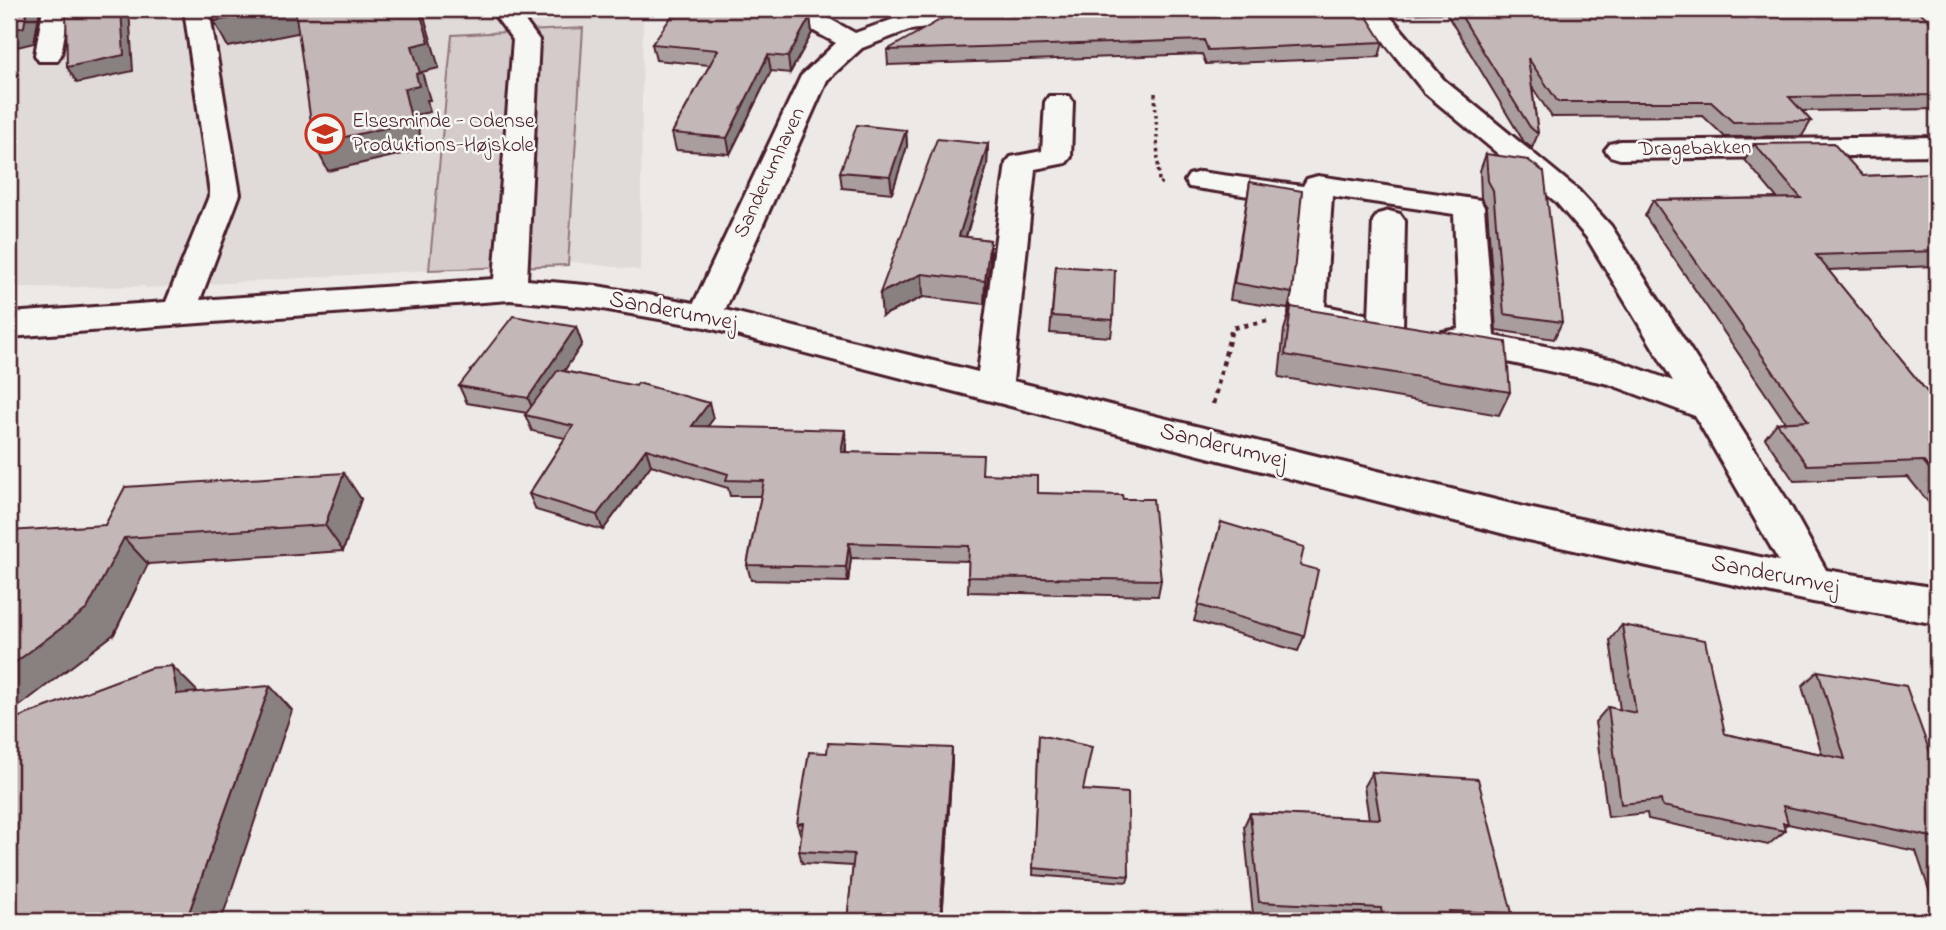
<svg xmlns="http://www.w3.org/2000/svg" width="1946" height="930" viewBox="0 0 1946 930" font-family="'Indie Flower',sans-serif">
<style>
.built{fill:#e0dad8}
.green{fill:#d4cbca;stroke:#8f757a;stroke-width:2}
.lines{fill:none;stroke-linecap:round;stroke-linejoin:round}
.minor-casing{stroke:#4a1f2b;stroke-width:6}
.path-far1{stroke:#4a1f2b;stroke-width:3.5;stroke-dasharray:3.5 3.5;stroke-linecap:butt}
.path{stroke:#4a1f2b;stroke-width:4.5;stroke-dasharray:5 5;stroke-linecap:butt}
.minor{fill:#f6f6f2;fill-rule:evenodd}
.wall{fill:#a99d9d;stroke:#4a1f2b;stroke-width:2}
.shaded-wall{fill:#898080;stroke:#4a1f2b;stroke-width:2}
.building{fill:#c4b7b7;stroke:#4a1f2b;stroke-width:2}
.labels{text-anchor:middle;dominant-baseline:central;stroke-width:5;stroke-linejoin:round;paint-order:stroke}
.far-poi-label{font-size:21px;fill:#4a1f2b;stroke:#f6f6f2;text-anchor:start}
.far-street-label{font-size:21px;fill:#4a1f2b;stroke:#f6f6f2}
.street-label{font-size:24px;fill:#4a1f2b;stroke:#f6f6f2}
</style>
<rect width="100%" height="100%" fill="#ece9e6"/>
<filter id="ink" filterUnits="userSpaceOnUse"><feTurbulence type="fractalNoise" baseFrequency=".0143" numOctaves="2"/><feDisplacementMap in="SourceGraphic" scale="14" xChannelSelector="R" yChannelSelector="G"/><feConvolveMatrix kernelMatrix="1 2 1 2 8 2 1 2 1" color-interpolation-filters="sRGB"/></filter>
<g filter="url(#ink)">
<!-- built -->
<path class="built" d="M9 9H643L640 270 557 260 430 262 429 270 145 288 146 286 9 288Z"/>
<!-- green -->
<path class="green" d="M583 28 568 265 429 270 452 35Z"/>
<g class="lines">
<!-- minor casing -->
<g class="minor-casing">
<path id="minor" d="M43 9H69L61 55 57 61H39L35 55Z
M184 9H209L240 194 200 300 494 279 513 40 490 9H516L539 40 527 280 597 286 694 303 801 76 836 43 797 22 787 9H812L855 33 905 15 991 9 999 11 1003 16 999 21 909 30 862 48 827 80 725 310 978 372 1006 163 1011 157 1042 151 1045 102 1049 96H1069L1073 102 1071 157 1066 163 1035 169 1013 381 1528 508 1779 561 1695 416 1609 384 1442 348 1437 340 1442 332 1459 329 1454 214 1332 196 1325 306 1365 314 1369 320 1373 221 1378 214 1389 211 1400 214 1405 221 1403 328 1398 336 1386 340 1374 336 1369 324 1365 330 1353 334 1295 322 1290 314 1301 204 1189 187 1185 181 1189 175 1200 172 1303 186 1307 179 1318 176 1480 200 1484 207 1494 336 1615 360 1673 381 1587 238 1556 202 1424 92 1358 9H1384L1444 80 1578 190 1611 226 1787 500 1826 570 1937 588V624L1813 602 1528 540 705 327 597 308 510 300 9 337V313L166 302 210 194Z
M1937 137V155L1620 159 1610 156 1605 150 1610 144 1620 141Z"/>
</g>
<!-- path-far1 -->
<path class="path-far1" d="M1155 93 1159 183H1162"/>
<!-- path -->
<path class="path" d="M1213 404 1232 328 1267 321"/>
<!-- minor -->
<use href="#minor" class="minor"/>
</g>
<!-- wall -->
<path class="wall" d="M1087 9 1383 42 1379 57 1206 64 1202 54 888 65 887 50Z
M1386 9H1899L1937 28V109L1802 111 1811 121 1802 136 1725 137 1703 116 1552 117 1532 87 1538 134 1532 148 1524 142 1446 13 1391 14Z
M810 17 812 33 790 73 771 71 730 154 676 150 672 133 710 65 656 60 652 44Z
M906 130 907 146 892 193 842 188 840 172Z
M988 144 987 166 966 237 990 240V263L984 304 923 297 882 316Z
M1754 144 1863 176 1937 173V266L1828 270 1937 404V503H1929L1908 477 1794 481 1765 438 1777 423 1785 422 1645 216 1653 200 1777 198 1745 160Z
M1486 154 1562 322 1554 339 1496 330 1487 207 1481 198 1480 171Z
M1250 182 1292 293 1288 309 1230 300Z
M1056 266 1113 320 1111 337 1050 333Z
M1291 307 1510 392 1499 415 1279 377 1284 330Z
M576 327 582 344 564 371 709 403 713 419 707 427 846 445V452L983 474 1037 493 1123 499 1161 580 1158 596 968 592 969 561 851 558 848 582 751 580 747 565 761 496H730L728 488 651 465 603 530 536 510 529 494 565 438 532 431 525 415 527 413 467 403 459 386Z
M361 499 343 551 148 564 114 634 105 525Z
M1221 522 1300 565 1304 636 1298 651 1194 621Z
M1622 625 1725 734 1822 754 1802 686 1818 671 1937 772V914L1916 851 1788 824 1784 826 1785 831 1768 845 1648 819 1647 813 1608 817 1595 722 1608 707 1620 710 1610 640Z
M1039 735 1083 790 1129 876 1127 882 1033 875Z
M952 748V761L942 921H847L853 866 802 863 799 851 801 836 797 824 827 753Z
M1372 772 1512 913 1504 921H1372V920L1253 914 1244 826 1250 813 1369 819 1364 786Z"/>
<!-- shaded-wall -->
<path class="shaded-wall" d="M27 9H40L34 43 9 49V31Z
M121 9H129L133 71 77 83 67 67Z
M278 9H297L307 31 228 47 214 21Z
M419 9H422L439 68 422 72 430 100H427L430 112 415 115 424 149 328 171 314 144 404 89 416 74 412 46Z
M810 17 812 33 790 73 788 57Z
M768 55 771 71 730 154 727 138Z
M906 130 907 146 892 193 890 176Z
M988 144 987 166 959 259V236Z
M990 240V263L984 304 985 281Z
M922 274 923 297 882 316 880 293Z
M576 327 582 344 535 415 528 398Z
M709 403 713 419 696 442 692 426Z
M845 430 846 445 843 468 841 452Z
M646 449 651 465 603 530 597 515Z
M344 473 361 499 343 551 325 525Z
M124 538 148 564 114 634 9 714V667Z
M849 543 851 558 848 582 846 567Z
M172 666 197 691 202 718 177 694Z
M270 686 292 710 221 921H186Z
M952 748V761L942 921H940Z"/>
<!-- building -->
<path class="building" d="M9 9H27L24 27 9 31Z
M66 9H121L124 55 67 67Z
M213 9H278L214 21Z
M295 9H419L429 42 412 46 420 73 416 74 419 86 404 89 412 122 314 144Z
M677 9H794L810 17 788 57 768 55 727 138 672 133 718 50 652 44Z
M1087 9H1362L1383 42 1208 50 1204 40 887 50 947 16Z
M1457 9H1899L1901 11 1921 13 1937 28V95L1789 97 1811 121 1733 122 1711 102H1558L1528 58 1538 134 1530 127Z
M857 125 906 130 890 176 840 172Z
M937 139 988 144 959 236 990 240 985 281 922 274 880 293Z
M1833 143 1863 176 1937 173V251L1816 255 1937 404V478L1923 461 1807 465 1777 423 1808 421 1653 200 1801 198 1754 144Z
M1486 154 1528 160 1544 172 1562 322 1504 314 1493 190 1488 181Z
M1250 182 1302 191 1292 293 1234 283Z
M1056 266 1115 270 1113 320 1052 316Z
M1291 307 1506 342 1510 392 1285 355Z
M513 316 576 327 528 398 459 386Z
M558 370 636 386 638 383 709 403 692 426 845 430 841 452 983 455 982 474 1037 476V493L1122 495 1123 499H1153L1161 580 968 577 969 546 849 543 846 567 747 565 764 481 726 480 728 474 646 449 597 515 529 494 573 426 525 415Z
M344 473 325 525 124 538 87 609 9 667V531L105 525 125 487Z
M1221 522 1304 547 1300 565 1318 570 1304 636 1198 605Z
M1622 625 1705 640 1725 734 1845 759 1818 671 1906 686 1937 772V840L1936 838 1783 806 1788 823H1783L1785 831 1662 806 1661 800 1621 804 1608 707 1636 713Z
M172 666 177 694 270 686 186 921H9V721L150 668Z
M1039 735 1092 747 1083 790 1128 793 1129 876 1033 868Z
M828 743 952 748 940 921H847L854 854 799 851 803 823 797 824 809 752 827 753Z
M1372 772 1478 779 1512 913 1449 911 1452 921H1383L1381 908 1259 902 1250 813 1380 819Z"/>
</g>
<!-- icons -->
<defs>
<g id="university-ring" transform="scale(2.0125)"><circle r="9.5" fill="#f6f6f2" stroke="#c8321e" stroke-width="1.5"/><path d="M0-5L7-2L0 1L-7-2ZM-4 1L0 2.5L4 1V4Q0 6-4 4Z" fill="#c8321e"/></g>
</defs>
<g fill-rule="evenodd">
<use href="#university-ring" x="325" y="134"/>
</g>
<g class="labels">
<!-- far-poi labels -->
<g class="far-poi-label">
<text x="352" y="122">Elsesminde - Odense<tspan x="352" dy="24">Produktions-Højskole</tspan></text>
</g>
<!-- far-street labels -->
<g class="far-street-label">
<text transform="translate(1695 149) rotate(-1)">Dragebakken</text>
<text transform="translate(770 173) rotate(-65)">Sanderumhaven</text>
</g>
<!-- street labels -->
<g class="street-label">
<text transform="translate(673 312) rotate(11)">Sanderumvej</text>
<text transform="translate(1223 447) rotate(14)">Sanderumvej</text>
<text transform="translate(1775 576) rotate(11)">Sanderumvej</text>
</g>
</g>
<!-- margin -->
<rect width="1946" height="930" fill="none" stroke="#f6f6f2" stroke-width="35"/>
<rect x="18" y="18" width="1911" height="895" fill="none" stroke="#4a1f2b" stroke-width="2.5" filter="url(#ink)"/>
</svg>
